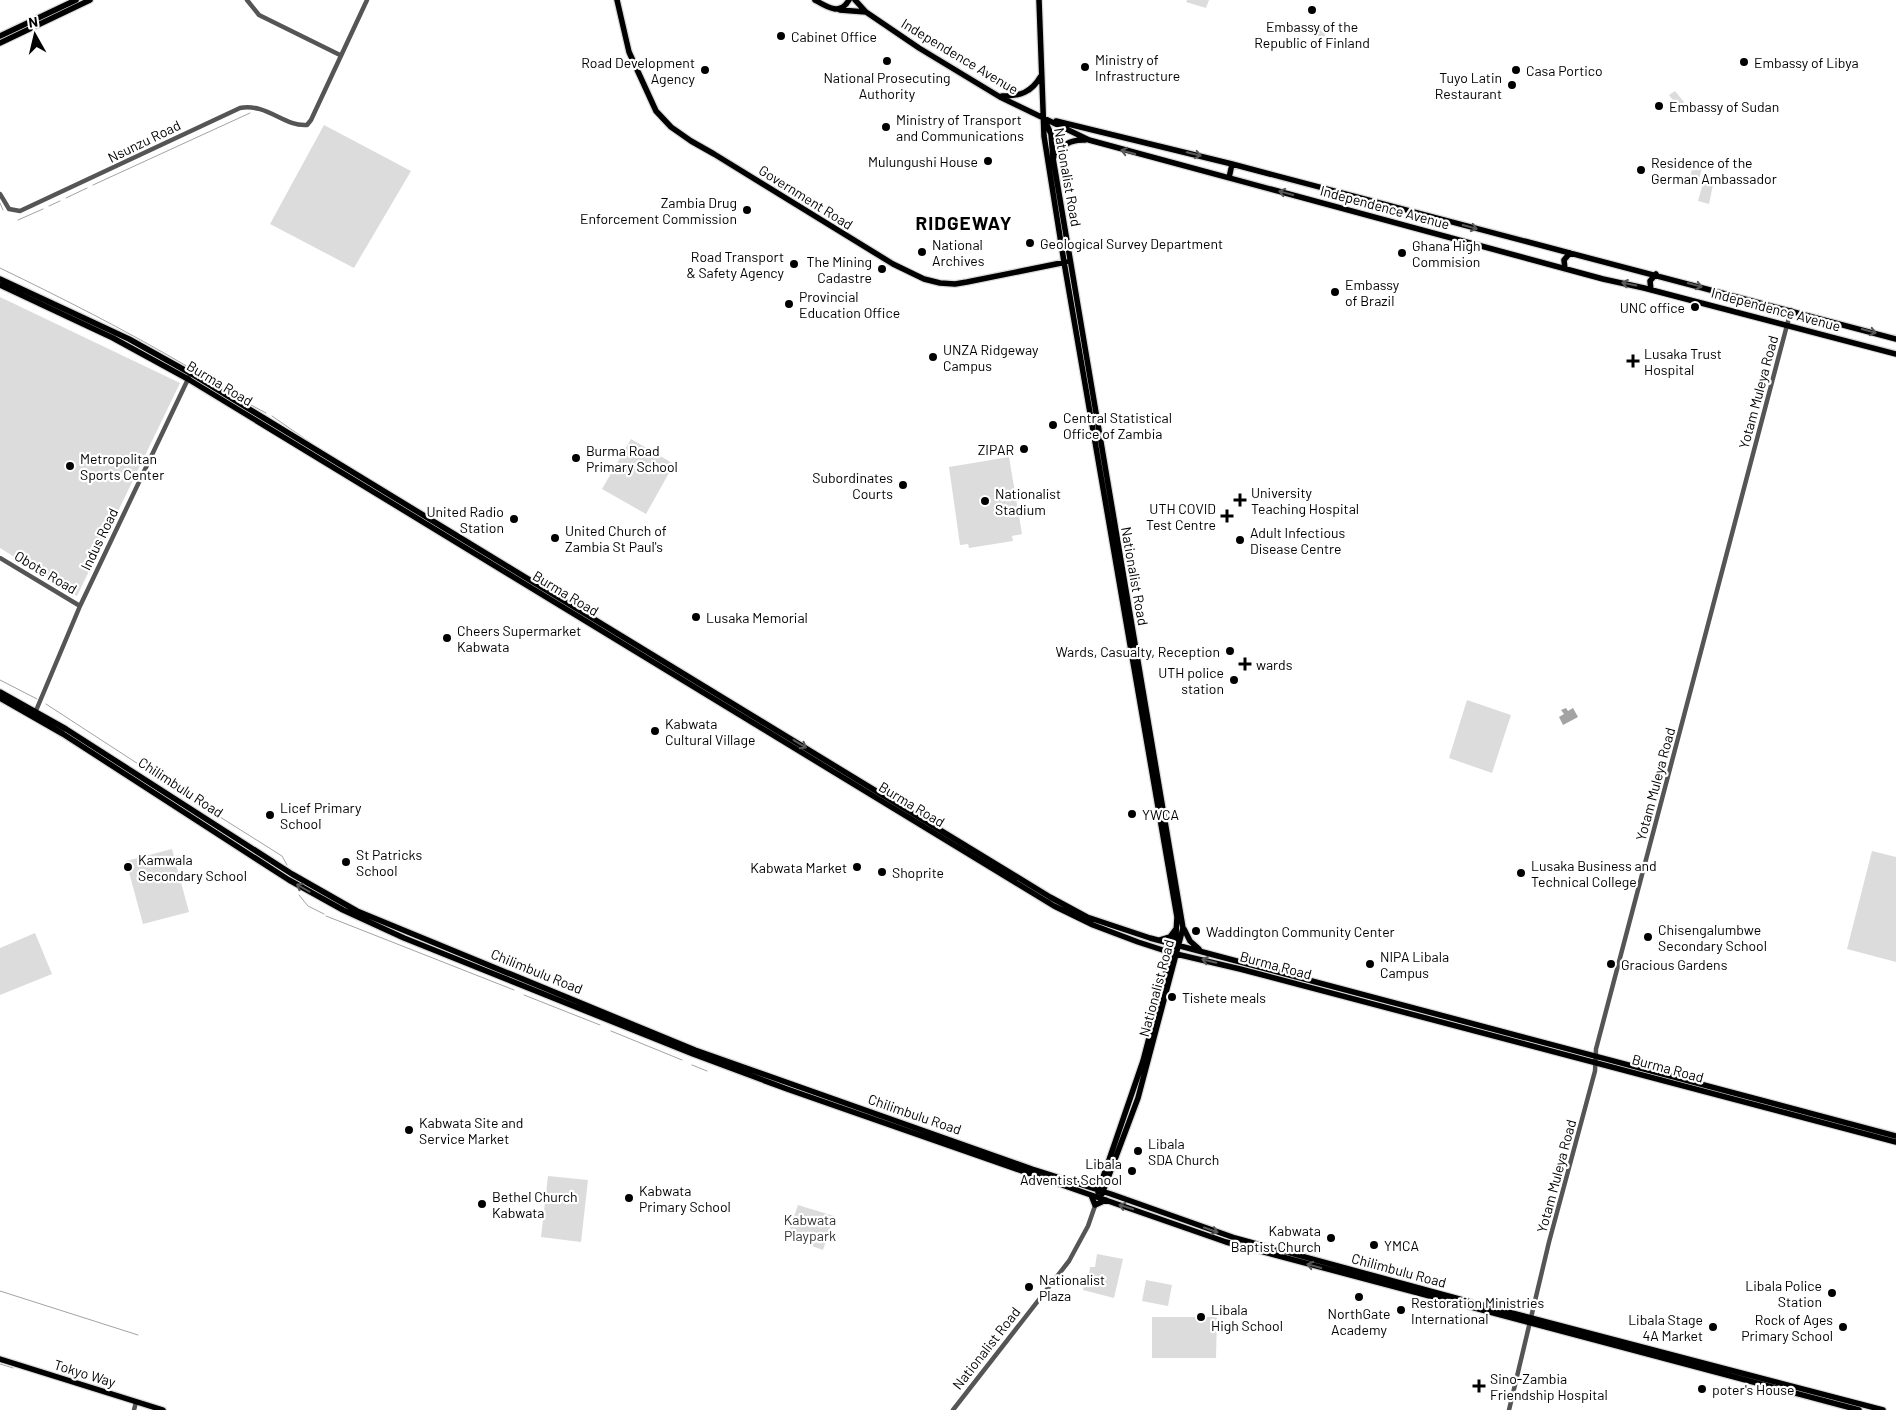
<svg xmlns="http://www.w3.org/2000/svg" width="1896" height="1410" viewBox="0 0 1896 1410" font-family="Barlow,sans-serif">
<style>
.green{fill:#dcdcdc}
.water{fill:#a3a3a3}
.lines{fill:none;stroke-linecap:round;stroke-linejoin:round}
.stream{stroke:#a3a3a3;stroke-width:1}
.major-casing{stroke:#dbdbdb;stroke-width:8}
.minor{stroke:#555;stroke-width:4.5}
.major{stroke:#000;stroke-width:5.5}
.oneway{stroke:#595959}
.poi-dot{fill:#000;stroke:#fff;stroke-width:2}
.labels{text-anchor:middle;dominant-baseline:central;stroke-width:4.5;stroke-linejoin:round;paint-order:stroke}
.poi-label{font-size:14px;fill:#000;stroke:#fff;text-anchor:start}
.street-label{font-size:14px;fill:#000;stroke:#fff}
.park-label{font-size:14px;fill:#333;stroke:#fff}
.district-label{font-size:19px;font-weight:bold;letter-spacing:1px;fill:#000;stroke:#fff}
</style>
<rect width="100%" height="100%" fill="#fff"/>
<!-- green -->
<path class="green" d="M1187 0H1209L1206 8 1186 2Z
M1312 28 1326 32 1324 38 1310 34Z
M1675 91 1684 102 1678 107 1669 95Z
M324 125 411 171 354 268 270 224Z
M1695 159 1704 161 1699 179 1690 177Z
M1703 183 1713 185 1709 204 1698 201Z
M0 297 180 383 77 596 0 548Z
M631 439 674 464 646 514 602 489Z
M1009 457 1022 534 1012 536 1013 541 969 548 968 544 960 545 949 467Z
M1467 700 1511 715 1492 773 1449 758Z
M172 849 189 912 143 924 126 861Z
M1872 851 1896 857V962L1847 949Z
M35 933 52 974 0 995V948Z
M548 1176 588 1180 581 1242 541 1237Z
M798 1205 834 1216 823 1250 787 1237Z
M1097 1254 1123 1259 1114 1298 1083 1290 1084 1277 1089 1276 1090 1267H1095Z
M1146 1280 1172 1285 1168 1306 1142 1301Z
M1152 1317H1217L1216 1358H1152Z"/>
<!-- water -->
<path class="water" d="M1566 708 1568 711 1573 708 1578 717 1563 725 1559 717 1564 714 1561 710Z"/>
<g class="lines">
<!-- stream -->
<path class="stream" d="M93 185 250 113
M66 198 87 188
M0 203 3 210
M49 206 60 201
M18 220 43 209
M0 268C64 299 129 332 190 368 216 383 239 400 266 413
M272 416 311 443
M0 680 37 699
M0 702 30 718
M46 704 152 773
M37 722 43 725
M50 730 119 773
M159 778 186 795
M193 800 282 856 287 865
M299 895 308 906 324 914
M326 916 514 990
M524 995 600 1025
M611 1031 682 1060
M692 1065 707 1071
M0 1291 138 1335
M0 1364 13 1368"/>
<!-- major casing -->
<g class="major-casing">
<path id="major" d="M617 0 629 52 656 111 671 127 691 141 714 154 893 264 924 279 940 283 955 284 967 282 1066 262
M815 0C827 7 840 16 849 0
M855 0 866 12 919 48 1000 97 1089 140 1603 279 1644 288 1896 354
M1039 0 1044 136 1064 262 1177 917 1176 934 1143 1061 1098 1192
M840 10 866 12
M0 36 76 0
M0 43 90 0
M1002 96C1020 96 1031 93 1041 76
M1056 121 1232 164 1896 339
M1046 123 1051 134 1053 158 1183 928 1138 1098 1102 1194
M1053 158C1062 146 1069 139 1085 140
M1229 178 1232 164
M1565 269 1564 260 1570 253
M0 279 129 339 190 373 1050 897 1087 917 1150 938 1896 1136
M0 285 113 338 188 379 1054 906 1093 925 1138 942 1172 953 1240 969 1896 1142
M1651 290 1650 281 1656 274
M0 692 66 729 292 874 357 911 695 1050 1032 1169 1111 1194 1235 1238 1474 1303 1883 1410
M0 698 63 734 289 880 343 910 404 938 693 1054 787 1089 1226 1242 1859 1410
M1184 929 1190 941 1199 949
M1160 940 1170 937 1176 929
M1091 1195 1095 1205 1106 1200
M0 1359 163 1410"/>
</g>
<!-- minor -->
<path class="minor" d="M247 0 259 15 340 55
M0 194 9 209 20 211 240 108C267 103 284 127 307 125L311 120 367 0
M0 558 80 606
M35 713 80 606 189 377
M134 1410 136 1402
M953 1410 1069 1261 1088 1226 1096 1203
M1509 1410 1549 1242 1595 1071 1596 1049 1791 310"/>
<!-- major -->
<use href="#major" class="major"/>
</g>
<!-- one-way arrows -->
<defs><path id="oneway-shaft" d="M-6 0H5M1.5-3L5.5 0L1.5 3" fill="none" stroke-width="1.6" stroke-linecap="round" stroke-linejoin="round" transform="scale(1.25)"/></defs>
<g class="oneway">
<use href="#oneway-shaft" transform="translate(1128 152) rotate(-165)"/>
<use href="#oneway-shaft" transform="translate(1194 154) rotate(14)"/>
<use href="#oneway-shaft" transform="translate(1286 193) rotate(-165)"/>
<use href="#oneway-shaft" transform="translate(1470 227) rotate(15)"/>
<use href="#oneway-shaft" transform="translate(1629 284) rotate(-168)"/>
<use href="#oneway-shaft" transform="translate(1695 285) rotate(15)"/>
<use href="#oneway-shaft" transform="translate(1869 331) rotate(15)"/>
<use href="#oneway-shaft" transform="translate(800 744) rotate(31)"/>
<use href="#oneway-shaft" transform="translate(303 888) rotate(-150)"/>
<use href="#oneway-shaft" transform="translate(1209 961) rotate(-167)"/>
<use href="#oneway-shaft" transform="translate(1126 1207) rotate(-162)"/>
<use href="#oneway-shaft" transform="translate(1211 1230) rotate(19)"/>
<use href="#oneway-shaft" transform="translate(1314 1266) rotate(-165)"/>
</g>
<!-- markers -->
<g class="poi-dot">
<circle cx="1312" cy="10" r="5"/>
<circle cx="781" cy="36" r="5"/>
<circle cx="887" cy="61" r="5"/>
<circle cx="1744" cy="62" r="5"/>
<circle cx="1085" cy="67" r="5"/>
<circle cx="705" cy="70" r="5"/>
<circle cx="1516" cy="70" r="5"/>
<circle cx="1512" cy="85" r="5"/>
<circle cx="1659" cy="106" r="5"/>
<circle cx="886" cy="127" r="5"/>
<circle cx="988" cy="161" r="5"/>
<circle cx="1641" cy="170" r="5"/>
<circle cx="747" cy="210" r="5"/>
<circle cx="1030" cy="243" r="5"/>
<circle cx="922" cy="252" r="5"/>
<circle cx="1402" cy="253" r="5"/>
<circle cx="794" cy="264" r="5"/>
<circle cx="882" cy="269" r="5"/>
<circle cx="1335" cy="292" r="5"/>
<circle cx="789" cy="304" r="5"/>
<circle cx="1695" cy="307" r="5"/>
<circle cx="933" cy="357" r="5"/>
<path d="M1630.5 353.5h5v5h5v5h-5v5h-5v-5h-5v-5h5z"/>
<circle cx="1053" cy="425" r="5"/>
<circle cx="1024" cy="449" r="5"/>
<circle cx="576" cy="458" r="5"/>
<circle cx="70" cy="466" r="5"/>
<circle cx="903" cy="485" r="5"/>
<path d="M1237.5 492.5h5v5h5v5h-5v5h-5v-5h-5v-5h5z"/>
<circle cx="985" cy="501" r="5"/>
<path d="M1224.5 508.5h5v5h5v5h-5v5h-5v-5h-5v-5h5z"/>
<circle cx="514" cy="519" r="5"/>
<circle cx="555" cy="538" r="5"/>
<circle cx="1240" cy="540" r="5"/>
<circle cx="696" cy="617" r="5"/>
<circle cx="447" cy="638" r="5"/>
<circle cx="1230" cy="651" r="5"/>
<path d="M1242.5 656.5h5v5h5v5h-5v5h-5v-5h-5v-5h5z"/>
<circle cx="1234" cy="680" r="5"/>
<circle cx="655" cy="731" r="5"/>
<circle cx="1132" cy="814" r="5"/>
<circle cx="270" cy="815" r="5"/>
<circle cx="346" cy="862" r="5"/>
<circle cx="128" cy="867" r="5"/>
<circle cx="857" cy="867" r="5"/>
<circle cx="882" cy="872" r="5"/>
<circle cx="1521" cy="873" r="5"/>
<circle cx="1196" cy="931" r="5"/>
<circle cx="1648" cy="937" r="5"/>
<circle cx="1370" cy="964" r="5"/>
<circle cx="1611" cy="964" r="5"/>
<circle cx="1172" cy="997" r="5"/>
<circle cx="409" cy="1130" r="5"/>
<circle cx="1138" cy="1151" r="5"/>
<circle cx="1132" cy="1171" r="5"/>
<circle cx="629" cy="1198" r="5"/>
<circle cx="482" cy="1204" r="5"/>
<circle cx="1331" cy="1238" r="5"/>
<circle cx="1374" cy="1245" r="5"/>
<circle cx="1029" cy="1287" r="5"/>
<circle cx="1832" cy="1293" r="5"/>
<circle cx="1359" cy="1297" r="5"/>
<circle cx="1401" cy="1310" r="5"/>
<circle cx="1201" cy="1317" r="5"/>
<circle cx="1713" cy="1327" r="5"/>
<circle cx="1843" cy="1327" r="5"/>
<path d="M1476.5 1378.5h5v5h5v5h-5v5h-5v-5h-5v-5h5z"/>
<circle cx="1702" cy="1389" r="5"/>
</g>
<g class="labels">
<!-- poi labels -->
<g class="poi-label">
<text x="1312" y="26" text-anchor="middle">Embassy of the<tspan x="1312" dy="16">Republic of Finland</tspan></text>
<text x="791" y="36">Cabinet Office</text>
<text x="1095" y="59">Ministry of<tspan x="1095" dy="16">Infrastructure</tspan></text>
<text x="695" y="62" text-anchor="end">Road Development<tspan x="695" dy="16">Agency</tspan></text>
<text x="1754" y="62">Embassy of Libya</text>
<text x="1526" y="70">Casa Portico</text>
<text x="887" y="77" text-anchor="middle">National Prosecuting<tspan x="887" dy="16">Authority</tspan></text>
<text x="1502" y="77" text-anchor="end">Tuyo Latin<tspan x="1502" dy="16">Restaurant</tspan></text>
<text x="1669" y="106">Embassy of Sudan</text>
<text x="896" y="119">Ministry of Transport<tspan x="896" dy="16">and Communications</tspan></text>
<text x="978" y="161" text-anchor="end">Mulungushi House</text>
<text x="1651" y="162">Residence of the<tspan x="1651" dy="16">German Ambassador</tspan></text>
<text x="737" y="202" text-anchor="end">Zambia Drug<tspan x="737" dy="16">Enforcement Commission</tspan></text>
<text x="1040" y="243">Geological Survey Department</text>
<text x="932" y="244">National<tspan x="932" dy="16">Archives</tspan></text>
<text x="1412" y="245">Ghana High<tspan x="1412" dy="16">Commision</tspan></text>
<text x="784" y="256" text-anchor="end">Road Transport<tspan x="784" dy="16">&amp; Safety Agency</tspan></text>
<text x="872" y="261" text-anchor="end">The Mining<tspan x="872" dy="16">Cadastre</tspan></text>
<text x="1345" y="284">Embassy<tspan x="1345" dy="16">of Brazil</tspan></text>
<text x="799" y="296">Provincial<tspan x="799" dy="16">Education Office</tspan></text>
<text x="1685" y="307" text-anchor="end">UNC office</text>
<text x="943" y="349">UNZA Ridgeway<tspan x="943" dy="16">Campus</tspan></text>
<text x="1644" y="353">Lusaka Trust<tspan x="1644" dy="16">Hospital</tspan></text>
<text x="1063" y="417">Central Statistical<tspan x="1063" dy="16">Office of Zambia</tspan></text>
<text x="1014" y="449" text-anchor="end">ZIPAR</text>
<text x="586" y="450">Burma Road<tspan x="586" dy="16">Primary School</tspan></text>
<text x="80" y="458">Metropolitan<tspan x="80" dy="16">Sports Center</tspan></text>
<text x="893" y="477" text-anchor="end">Subordinates<tspan x="893" dy="16">Courts</tspan></text>
<text x="1251" y="492">University<tspan x="1251" dy="16">Teaching Hospital</tspan></text>
<text x="995" y="493">Nationalist<tspan x="995" dy="16">Stadium</tspan></text>
<text x="1216" y="508" text-anchor="end">UTH COVID<tspan x="1216" dy="16">Test Centre</tspan></text>
<text x="504" y="511" text-anchor="end">United Radio<tspan x="504" dy="16">Station</tspan></text>
<text x="565" y="530">United Church of<tspan x="565" dy="16">Zambia St Paul's</tspan></text>
<text x="1250" y="532">Adult Infectious<tspan x="1250" dy="16">Disease Centre</tspan></text>
<text x="706" y="617">Lusaka Memorial</text>
<text x="457" y="630">Cheers Supermarket<tspan x="457" dy="16">Kabwata</tspan></text>
<text x="1220" y="651" text-anchor="end">Wards, Casualty, Reception</text>
<text x="1256" y="664">wards</text>
<text x="1224" y="672" text-anchor="end">UTH police<tspan x="1224" dy="16">station</tspan></text>
<text x="665" y="723">Kabwata<tspan x="665" dy="16">Cultural Village</tspan></text>
<text x="280" y="807">Licef Primary<tspan x="280" dy="16">School</tspan></text>
<text x="1142" y="814">YWCA</text>
<text x="356" y="854">St Patricks<tspan x="356" dy="16">School</tspan></text>
<text x="138" y="859">Kamwala<tspan x="138" dy="16">Secondary School</tspan></text>
<text x="1531" y="865">Lusaka Business and<tspan x="1531" dy="16">Technical College</tspan></text>
<text x="847" y="867" text-anchor="end">Kabwata Market</text>
<text x="892" y="872">Shoprite</text>
<text x="1658" y="929">Chisengalumbwe<tspan x="1658" dy="16">Secondary School</tspan></text>
<text x="1206" y="931">Waddington Community Center</text>
<text x="1380" y="956">NIPA Libala<tspan x="1380" dy="16">Campus</tspan></text>
<text x="1621" y="964">Gracious Gardens</text>
<text x="1182" y="997">Tishete meals</text>
<text x="419" y="1122">Kabwata Site and<tspan x="419" dy="16">Service Market</tspan></text>
<text x="1148" y="1143">Libala<tspan x="1148" dy="16">SDA Church</tspan></text>
<text x="1122" y="1163" text-anchor="end">Libala<tspan x="1122" dy="16">Adventist School</tspan></text>
<text x="639" y="1190">Kabwata<tspan x="639" dy="16">Primary School</tspan></text>
<text x="492" y="1196">Bethel Church<tspan x="492" dy="16">Kabwata</tspan></text>
<text x="1321" y="1230" text-anchor="end">Kabwata<tspan x="1321" dy="16">Baptist Church</tspan></text>
<text x="1384" y="1245">YMCA</text>
<text x="1039" y="1279">Nationalist<tspan x="1039" dy="16">Plaza</tspan></text>
<text x="1822" y="1285" text-anchor="end">Libala Police<tspan x="1822" dy="16">Station</tspan></text>
<text x="1411" y="1302">Restoration Ministries<tspan x="1411" dy="16">International</tspan></text>
<text x="1211" y="1309">Libala<tspan x="1211" dy="16">High School</tspan></text>
<text x="1359" y="1313" text-anchor="middle">NorthGate<tspan x="1359" dy="16">Academy</tspan></text>
<text x="1703" y="1319" text-anchor="end">Libala Stage<tspan x="1703" dy="16">4A Market</tspan></text>
<text x="1833" y="1319" text-anchor="end">Rock of Ages<tspan x="1833" dy="16">Primary School</tspan></text>
<text x="1490" y="1378">Sino-Zambia<tspan x="1490" dy="16">Friendship Hospital</tspan></text>
<text x="1712" y="1389">poter's House</text>
</g>
<!-- street labels -->
<g class="street-label">
<text transform="translate(960 56) rotate(31)">Independence Avenue</text>
<text transform="translate(144 141) rotate(-26)">Nsunzu Road</text>
<text transform="translate(1068 177) rotate(80)">Nationalist Road</text>
<text transform="translate(806 197) rotate(32)">Government Road</text>
<text transform="translate(1385 207) rotate(15)">Independence Avenue</text>
<text transform="translate(1776 309) rotate(15)">Independence Avenue</text>
<text transform="translate(220 383) rotate(31)">Burma Road</text>
<text transform="translate(1758 392) rotate(-75)">Yotam Muleya Road</text>
<text transform="translate(99 539) rotate(-64)">Indus Road</text>
<text transform="translate(46 572) rotate(31)">Obote Road</text>
<text transform="translate(1135 576) rotate(80)">Nationalist Road</text>
<text transform="translate(566 593) rotate(31)">Burma Road</text>
<text transform="translate(1655 784) rotate(-75)">Yotam Muleya Road</text>
<text transform="translate(181 787) rotate(33)">Chilimbulu Road</text>
<text transform="translate(912 804) rotate(31)">Burma Road</text>
<text transform="translate(1276 965) rotate(15)">Burma Road</text>
<text transform="translate(537 971) rotate(22)">Chilimbulu Road</text>
<text transform="translate(1156 988) rotate(-75)">Nationalist Road</text>
<text transform="translate(1668 1068) rotate(15)">Burma Road</text>
<text transform="translate(915 1114) rotate(19)">Chilimbulu Road</text>
<text transform="translate(1556 1176) rotate(-75)">Yotam Muleya Road</text>
<text transform="translate(1399 1270) rotate(15)">Chilimbulu Road</text>
<text transform="translate(986 1348) rotate(-52)">Nationalist Road</text>
<text transform="translate(85 1373) rotate(17)">Tokyo Way</text>
</g>
<!-- park labels -->
<g class="park-label">
<text x="810" y="1219">Kabwata<tspan x="810" dy="16">Playpark</tspan></text>
</g>
<!-- district labels -->
<g class="district-label">
<text x="964" y="222">RIDGEWAY</text>
</g>
</g>
<!-- north arrow -->
<g transform="translate(35 35) rotate(352)" stroke="#ffffff" stroke-width="4" paint-order="stroke">
<path d="M0-4L9 19L0 12L-9 19Z" fill="#000000"/>
<text y="-8" font-size="14" font-weight="bold" text-anchor="middle" fill="#000000">N</text>
</g>
</svg>
